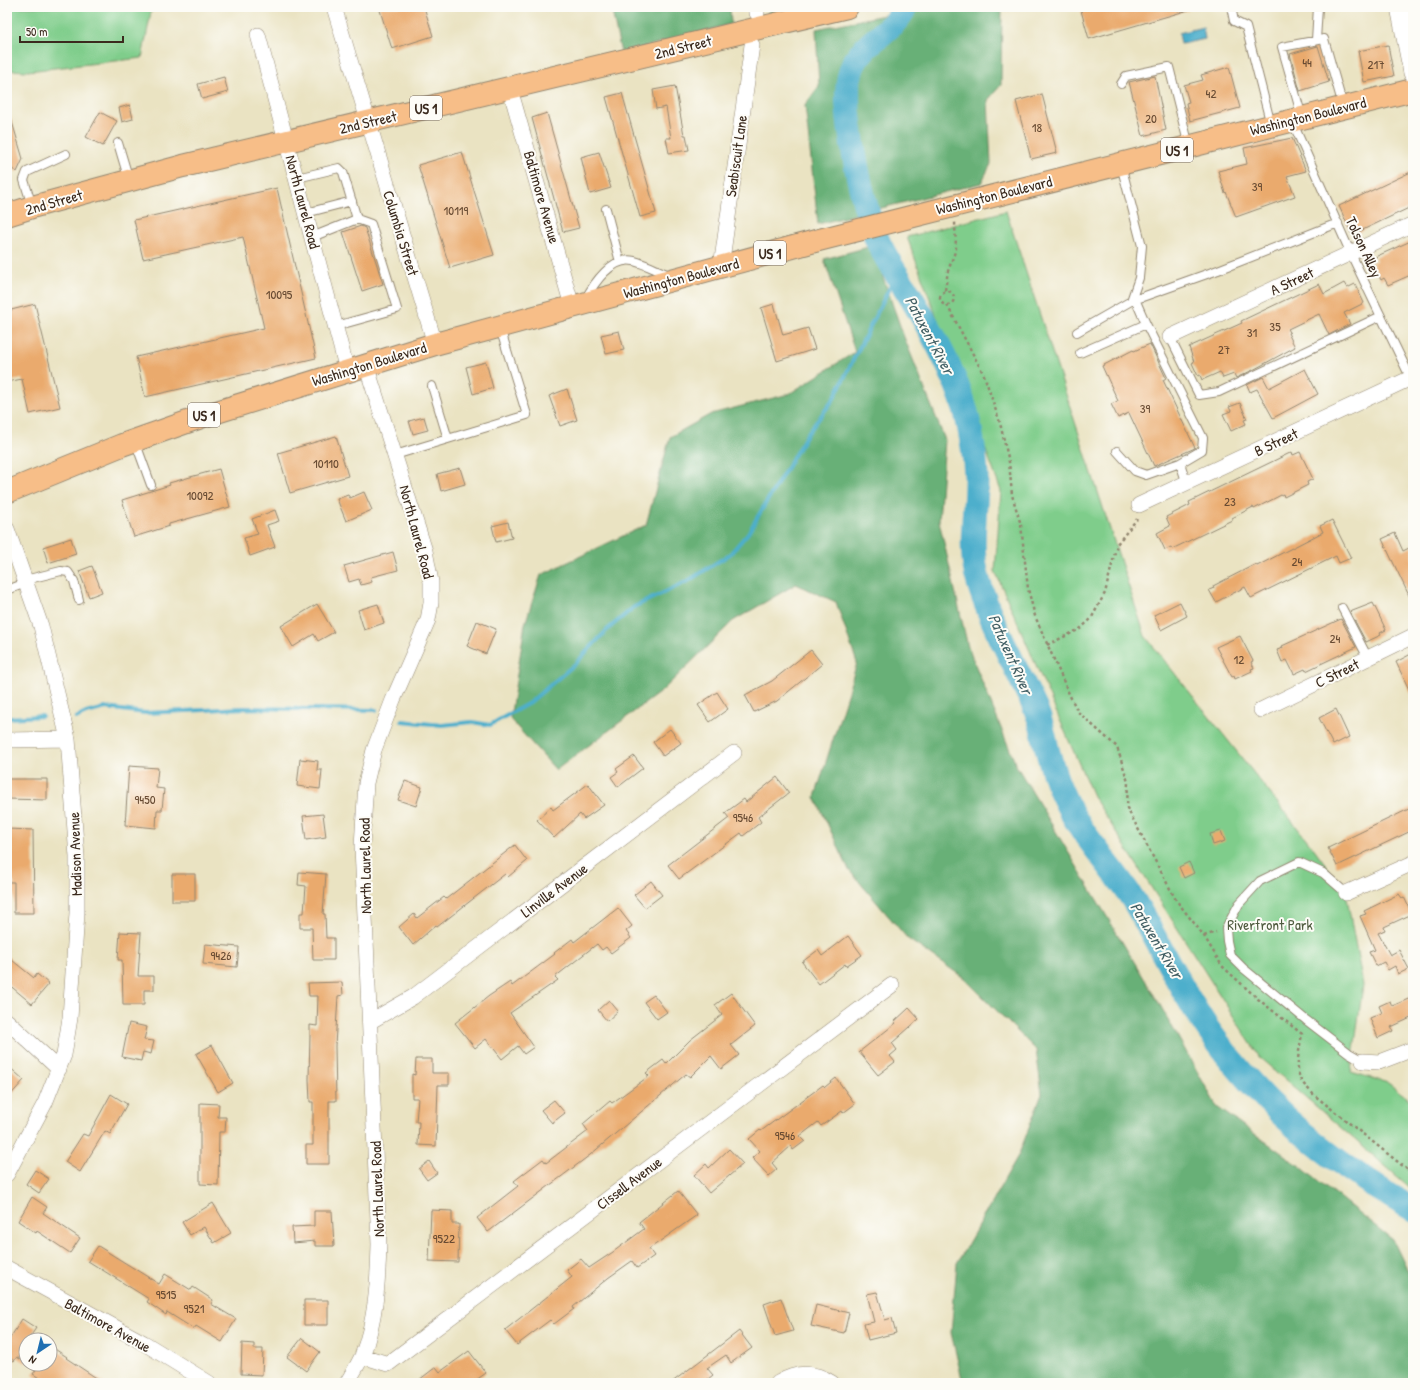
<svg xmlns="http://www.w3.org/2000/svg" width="1420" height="1390" viewBox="0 0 1420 1390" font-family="'Patrick Hand',sans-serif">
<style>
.green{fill:#7fcd8b;stroke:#5d7c54}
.forest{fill:#67b077;stroke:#516d4a}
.water{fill:#4dafcc;stroke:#446c75}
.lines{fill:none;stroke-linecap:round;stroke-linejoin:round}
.stream{stroke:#4dafcc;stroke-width:4}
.river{stroke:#4dafcc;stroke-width:25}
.building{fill:#eaaa6d}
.service-casing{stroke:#928670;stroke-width:10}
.minor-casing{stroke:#928670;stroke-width:16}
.tertiary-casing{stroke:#928670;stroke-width:20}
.primary-casing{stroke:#928670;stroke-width:24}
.path{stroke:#928670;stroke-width:2.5;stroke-dasharray:3 3;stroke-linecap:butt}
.service{stroke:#fff;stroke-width:8}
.minor{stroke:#fff;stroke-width:15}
.tertiary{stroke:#fff;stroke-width:19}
.primary{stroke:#f7be88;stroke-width:22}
.labels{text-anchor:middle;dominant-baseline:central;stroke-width:4;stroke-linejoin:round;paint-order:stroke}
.number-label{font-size:13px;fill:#674a32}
.shield{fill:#fdfcf7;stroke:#75695f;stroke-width:1}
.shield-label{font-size:14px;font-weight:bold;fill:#3b2a1e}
.street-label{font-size:15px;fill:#3b2a1e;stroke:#fdfcf7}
.park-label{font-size:15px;fill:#4f5b3f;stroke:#fdfcf7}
.water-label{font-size:16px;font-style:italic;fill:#425f64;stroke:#fdfcf7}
</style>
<rect width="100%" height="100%" fill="#fdfcf7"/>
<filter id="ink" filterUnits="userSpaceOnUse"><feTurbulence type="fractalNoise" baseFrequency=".025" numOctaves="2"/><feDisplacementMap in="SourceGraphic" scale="8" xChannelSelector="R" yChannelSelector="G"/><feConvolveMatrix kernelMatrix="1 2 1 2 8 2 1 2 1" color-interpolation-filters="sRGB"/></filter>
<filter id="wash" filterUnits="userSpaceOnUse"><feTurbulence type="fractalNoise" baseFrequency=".012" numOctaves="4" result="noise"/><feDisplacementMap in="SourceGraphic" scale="16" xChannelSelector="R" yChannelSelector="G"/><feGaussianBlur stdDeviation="0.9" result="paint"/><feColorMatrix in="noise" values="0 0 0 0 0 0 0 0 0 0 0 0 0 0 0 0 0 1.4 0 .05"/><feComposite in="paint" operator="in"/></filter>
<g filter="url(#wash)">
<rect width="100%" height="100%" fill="#eae3c2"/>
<!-- green -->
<path class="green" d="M7 7H152L142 58 28 71 7 70Z
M1006 211 1145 636 1315 850 1346 893 1363 985 1351 1072 1388 1083 1413 1102V1190L1260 1058 1093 796 995 571 1001 491 907 237Z"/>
<!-- forest -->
<path class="forest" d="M611 7H730L731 24 621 53Z
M770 7H787L769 14Z
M923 7H1002L1001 85 988 100 991 164 981 183 818 224 805 105 819 86 816 29Z
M872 246 904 337 945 440 939 521 968 647 1016 765 1160 1005 1217 1107 1297 1164 1393 1240 1413 1282V1383H963L951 1333 957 1263 1019 1154 1042 1094 1036 1050 964 978 908 939 849 870 815 797 857 663 836 602 796 584 733 621 663 690 556 770 510 719 525 624 541 575 646 525 670 437 711 414 789 394 855 352 824 259Z"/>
<!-- water -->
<path class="water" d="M1203 27 1205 39 1181 44 1179 33Z"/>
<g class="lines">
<!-- stream -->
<path class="stream" d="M7 718 42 716
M76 718 86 713 106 708 145 713 243 708 376 710
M402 721 442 725 472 722 490 725 529 703 575 664 607 630 634 607 688 581 730 554 748 533 807 434 833 400 896 275"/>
<!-- river -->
<path class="river" d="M905 7C893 33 859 43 851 71 844 92 849 120 852 141 857 173 864 207 876 237 886 261 902 281 915 304 935 338 955 374 966 412 971 433 975 453 976 475 977 509 968 546 978 580 988 615 1007 650 1023 683 1028 694 1034 704 1038 715 1043 728 1045 743 1049 756 1053 771 1059 788 1066 802 1084 839 1113 867 1134 901 1160 945 1182 993 1212 1035 1264 1108 1335 1165 1413 1209"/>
</g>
<g id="blocks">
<!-- building -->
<path class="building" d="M379 7H424L433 36 392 49Z
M1080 7H1188L1189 10 1089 39Z
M1388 45 1394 76 1364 82 1358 51Z
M1318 46 1329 82 1300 91 1290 54Z
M1229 67 1240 108 1190 121 1186 103 1189 102 1184 85 1203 80 1201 75Z
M1155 76 1166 130 1143 136 1129 82Z
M224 77 228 92 202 99 198 84Z
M675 86 684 135H686L689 150 669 153 666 138H671L666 107 656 109 653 90Z
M622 93 656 213 640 217 606 97Z
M1042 94 1057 153 1031 159 1016 101Z
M130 105 133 119 122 122 119 108Z
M100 112 117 121 103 146 86 137Z
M547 113 579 228 563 232 532 118Z
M10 115 23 159 17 172 7 166V116Z
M1292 138 1306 171 1287 176 1295 196 1236 217 1226 192 1225 193 1218 171 1247 164 1244 148Z
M462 152 494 255 450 268 418 165Z
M599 152 611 188 590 194 581 157Z
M1413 171V206L1352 235 1339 206Z
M277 188 316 358 145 397 136 357 264 328 243 237 143 259 134 220Z
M361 226 365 228 383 284 362 291 343 232Z
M1413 240V274L1388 285 1384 278 1381 280 1372 262 1376 261 1375 257Z
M1344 283 1347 288 1355 284 1364 303 1344 313 1350 324 1329 335 1319 314 1288 329 1290 332 1288 333 1295 347 1253 370 1236 378 1234 374 1223 378 1220 372 1202 380 1200 375 1198 376 1192 363 1194 362 1189 347 1242 323 1241 321 1319 284 1324 294Z
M35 304 60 407 30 414 22 379 7 382V311Z
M774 304 783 335 808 328 815 349 777 361 761 308Z
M619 331 624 350 606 354 601 335Z
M1150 344 1166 378 1163 380 1195 448 1154 466 1129 413 1118 418 1111 404 1118 401 1102 366 1133 350 1134 351Z
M486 362 493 388 473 394 466 367Z
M1305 369 1318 394 1273 418 1257 389 1250 392 1247 385 1263 377 1269 388Z
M567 389 577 420 560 426 549 396Z
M1240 403 1247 419 1244 420 1246 424 1231 431 1223 414 1231 411 1229 407Z
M424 417 428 430 413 434 409 421Z
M336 436 348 476 290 493 278 453Z
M1292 452 1293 455 1300 452 1313 479 1307 482 1308 485 1284 497 1283 494 1254 509 1253 507 1232 518V520L1172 549 1171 547 1165 550 1157 533 1170 526 1166 517 1190 505 1189 502Z
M460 468 465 484 441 491 437 474Z
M219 469 230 507 169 524V526L134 537 122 500 170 485 169 483Z
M364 492 372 510 346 521 337 499 348 495 350 498Z
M275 510 279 521 267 525 275 547 250 556 244 538 258 534 252 519Z
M1332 520 1351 558 1339 563 1336 556 1251 598 1245 587 1216 602 1209 590 1214 588 1213 586 1256 564 1257 566 1323 532 1320 526Z
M508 522 512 538 496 542 492 526Z
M1395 533 1403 551 1413 546V604L1382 539Z
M71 538 76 554 48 563 43 547Z
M393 552 398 570 371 577 372 582 361 585 359 579 349 582 344 566Z
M92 566 102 592 89 597 79 571Z
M1180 602 1187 616 1161 630 1154 615Z
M1373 603 1386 630 1380 633 1381 635 1366 642 1350 612Z
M317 604 334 632 318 641 314 634 293 647 281 626Z
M378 604 384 623 364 630 358 610Z
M1341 619 1356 647 1306 671 1305 669 1294 674 1287 660 1282 662 1277 650 1283 648 1282 646Z
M477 621 496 629 486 654 467 646Z
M1240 636 1253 661 1251 662 1254 668 1251 669 1252 671 1235 679 1234 676 1232 677 1216 647Z
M811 650 822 664 777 701 754 712 745 695 772 681Z
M1413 653V698L1396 662Z
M717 692 728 709 710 722 698 705Z
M1336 709 1349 737 1333 745 1319 718Z
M670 729 681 743 663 756 653 742Z
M634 756 643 768 618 787 611 777 618 772 616 769Z
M300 759 318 761 317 770H322L320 789 297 786Z
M129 766 158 768 156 788 164 789 162 810H157L156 828 125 825Z
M777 777 789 793 758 817 761 822 743 836 741 833 679 879 668 865 729 818 725 813 744 799 746 802Z
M7 779H47V800L7 799Z
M405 781 422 787 416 806 398 800Z
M588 784 604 805 584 819 580 814 554 838 537 820 551 807 553 810Z
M1413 807V830L1337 866 1328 848Z
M323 814 326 837 306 840 303 816Z
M7 829 33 830 34 913H14V882H7Z
M1221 831 1225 841 1213 845 1210 834Z
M515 845 527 861 508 877 505 874 437 927 436 925 413 945 399 927 414 914 417 918 444 897 446 899Z
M1189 862 1194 873 1184 878 1179 867Z
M299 872 326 874 323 914H325L326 938H334V960H313L312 928H300V913H304L306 886 298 885Z
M172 874H195V901H172Z
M651 881 662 895 645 908 634 895Z
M1399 894 1402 898 1404 897 1412 914 1384 927 1385 930 1378 933 1390 955 1399 950 1409 969 1398 974 1395 966 1388 970 1384 962 1376 966 1369 952 1375 950 1360 916 1366 914 1364 911Z
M618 908 632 926 626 931 631 938 611 953 606 947 602 950 597 944 555 977 558 980 510 1013 534 1047 524 1054 518 1046 502 1059 486 1039 475 1048 455 1023 489 996 510 982 512 986 555 954 554 953 572 939 574 942Z
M120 932 141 933 138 976H154V990H144V1005H123L122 960H118Z
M848 936 862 955 846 966 845 964 819 984 802 962 818 950 822 956Z
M205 944 239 947 237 967 203 964Z
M7 956 34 978 37 974 49 984 32 1004 7 983Z
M342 982 343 995 338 996 335 1046 336 1101H329V1164H306V1145H313V1102H310L309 1079 310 1034V1025L317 1026 318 996H309L308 983Z
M731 993 755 1026 731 1045 739 1055 721 1069 711 1056 690 1077 686 1074 590 1155 488 1232 477 1218 518 1186 514 1181 543 1159 546 1163 588 1131 583 1124 610 1101 612 1103 649 1076 646 1073 663 1060 666 1064 690 1040 722 1015 715 1005Z
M654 995 667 1012 657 1019 644 1002Z
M1413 997V1017L1391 1027 1393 1031 1378 1038 1370 1018 1382 1013 1379 1006 1390 1001 1392 1006Z
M609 1000 618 1011 607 1021 598 1010Z
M909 1008 919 1019 892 1043 897 1050 890 1056 895 1062 878 1075 859 1052 896 1023 894 1022Z
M129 1023 147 1027 144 1040 154 1041 151 1054 143 1052 141 1061 122 1057Z
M212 1045 233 1083 218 1092 196 1054Z
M416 1059H432V1073H449V1085H438L436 1146 418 1145 419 1122H416L418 1098H412V1074L415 1075Z
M7 1065 24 1080 7 1099Z
M836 1078 855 1104 843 1113 842 1111 821 1126 818 1122 800 1136 805 1141 793 1150 791 1146 772 1163 777 1169 769 1176 752 1158 760 1151 749 1139 760 1130 761 1131 823 1085 825 1087Z
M111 1094 127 1104 110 1134 105 1131 80 1172 65 1162 83 1134 88 1136Z
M554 1100 565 1113 552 1123 541 1110Z
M200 1103 219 1104 218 1117H226L225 1132H219L218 1185 200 1184Z
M729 1149 743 1164 709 1193 694 1175 706 1164 709 1168Z
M429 1161 437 1173 427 1180 419 1169Z
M35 1170 49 1179 39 1193 26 1184Z
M678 1191 697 1215 649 1249 654 1256 637 1268 632 1261 608 1278 573 1307 574 1309 554 1324 550 1320 517 1345 505 1330 572 1277 567 1270 581 1259 589 1268 613 1252 644 1229 639 1222Z
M32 1197 47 1207 43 1213 80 1238 70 1253 37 1231 36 1233 18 1221Z
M213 1203 231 1233 214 1243 204 1227 190 1235 182 1222Z
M431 1210 452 1211V1224H459L458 1262 429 1261Z
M314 1211H332L334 1246H315V1241L293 1243 292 1227 314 1226Z
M98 1246 159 1284 165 1274 191 1290 193 1287 213 1300 211 1304 236 1319 222 1342 196 1326 194 1329 167 1312 166 1315 147 1302 149 1299 88 1261Z
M877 1292 885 1320 892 1318 896 1333 868 1340 864 1324 874 1322 867 1294Z
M781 1298 793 1331 775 1336 764 1304Z
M304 1300H328V1325H304Z
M816 1305 849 1313 844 1333 811 1326Z
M22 1319 36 1328 28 1340H26V1363L17 1357 14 1361 7 1357V1343Z
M739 1331 752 1348 731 1363 726 1355 707 1368 713 1375 703 1383H671Z
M302 1338 320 1352 306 1371 287 1357Z
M242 1343 254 1344V1349H263L262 1375 241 1374Z
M50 1346 67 1357 66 1358 104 1383H47L33 1374 40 1364H50Z
M469 1351 486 1373 472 1383H415L436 1367 440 1372Z"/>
</g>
</g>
<g filter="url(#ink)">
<use href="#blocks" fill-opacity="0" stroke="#928670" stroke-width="1"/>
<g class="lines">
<!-- service casing -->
<g class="service-casing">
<path id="service" d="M1231 7 1234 21 1246 27 1271 125
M1316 40 1318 7
M1121 84 1126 76 1169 67 1189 146
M1302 117 1282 47 1324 39 1343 106
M1292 121 1351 254 1412 381
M118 143 129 180
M297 178 339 168 343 172 357 219 371 224 397 309 336 326
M32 206 24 180 27 172 66 154
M606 209 620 262
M306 213 352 201
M312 237 357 219
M1135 299 1146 324
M585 300C594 283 612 256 634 261 646 264 658 271 669 275
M1131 301 1218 270 1338 223
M1077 332 1131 301 1139 278 1142 246 1121 165
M1170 337 1199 395 1219 392 1381 316
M1080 353 1146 324 1203 438 1202 450 1180 463 1146 475 1135 471 1117 451
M432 386 448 439
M135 441 151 485
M395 455 527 415 500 328
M1180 463 1187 484
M25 580 61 571 68 572 74 581 79 600
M7 590 26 583
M1342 608 1368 658
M1346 893 1323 873 1299 862 1260 881 1239 904 1226 928 1227 941 1230 955 1243 968 1306 1020 1349 1053 1363 1061"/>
</g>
<!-- minor casing -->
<g class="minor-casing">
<path id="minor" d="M334 7 435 344
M757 13V7
M258 35 347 370
M510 89 572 306
M721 267 752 45
M1170 337 1413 224
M1139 505 1413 377
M7 529 41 626 68 739 77 857V913L70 1018 64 1055 45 1103 7 1174
M1261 710 1413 636
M7 740 68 739
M1346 893 1413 863
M7 1021 59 1069
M371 1021 413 997 734 753
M1363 1061 1379 1062 1413 1049
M7 1268 144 1343 209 1383
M362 1356 388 1364 892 985
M347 1383C352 1374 358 1365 362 1356 376 1320 378 1282 379 1244L362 846 366 783 374 750 393 700 428 620 431 603V582L425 551 366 365
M778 1383C796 1372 814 1371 832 1383"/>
</g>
<!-- tertiary casing -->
<g class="tertiary-casing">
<path id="tertiary" d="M1400 7 1413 73"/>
</g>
<!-- primary casing -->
<g class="primary-casing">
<path id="primary" d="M7 215 32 207 183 166 847 7
M7 492 122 445 207 415 435 344 819 240 1413 90"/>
</g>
<!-- path -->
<path class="path" d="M945 290 948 271 956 249 955 222
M940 298a7 7 0 1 1 14 0a7 7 0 1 1-14 0Z
M947 305 984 375 1000 423 1009 462 1012 495 1021 525 1028 589 1035 616 1070 696 1078 712 1117 747 1128 782 1127 808 1176 900 1204 936 1222 966 1258 999 1302 1034C1300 1046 1295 1066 1300 1078 1302 1084 1310 1090 1314 1095L1413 1174
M1047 645 1080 629 1091 619 1105 593 1117 544 1137 519
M1204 936 1216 932"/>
<!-- service -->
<use href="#service" class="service"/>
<!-- minor -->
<use href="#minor" class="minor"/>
<!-- tertiary -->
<use href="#tertiary" class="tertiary"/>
<!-- primary -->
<use href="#primary" class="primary"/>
</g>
</g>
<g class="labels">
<!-- number labels -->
<g class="number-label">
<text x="1307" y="62">44</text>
<text x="1376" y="64">217</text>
<text x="1211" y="93">42</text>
<text x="1151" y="118">20</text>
<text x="1037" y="127">18</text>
<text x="1257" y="186">39</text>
<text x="456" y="210">10119</text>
<text x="279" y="294">10095</text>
<text x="1275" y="326">35</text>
<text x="1252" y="332">31</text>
<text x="1224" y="349">27</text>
<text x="1145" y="408">39</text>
<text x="326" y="463">10110</text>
<text x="200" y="495">10092</text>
<text x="1230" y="501">23</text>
<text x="1297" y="561">24</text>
<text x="1335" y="638">24</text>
<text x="1239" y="659">12</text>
<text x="145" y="799">9450</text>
<text x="743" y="817">9546</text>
<text x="221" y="955">9426</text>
<text x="785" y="1135">9546</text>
<text x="444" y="1238">9522</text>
<text x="166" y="1294">9515</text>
<text x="194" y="1308">9521</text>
</g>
<!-- shield labels -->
<g class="shield">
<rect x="410" y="96" width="32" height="24" rx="3"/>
<rect x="1161" y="138" width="32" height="24" rx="3"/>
<rect x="754" y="241" width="32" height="24" rx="3"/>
<rect x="188" y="403" width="32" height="24" rx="3"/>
</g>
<g class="shield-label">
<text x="426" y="108">US 1</text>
<text x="1177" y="150">US 1</text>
<text x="770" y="253">US 1</text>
<text x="204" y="415">US 1</text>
</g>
<!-- street labels -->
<g class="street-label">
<text transform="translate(683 47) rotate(-14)">2nd Street</text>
<text transform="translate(1308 116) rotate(-14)">Washington Boulevard</text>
<text transform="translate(368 122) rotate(-13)">2nd Street</text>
<text transform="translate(736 156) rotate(-82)">Seabiscuit Lane</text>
<text transform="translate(994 195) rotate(-14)">Washington Boulevard</text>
<text transform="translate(542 197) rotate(74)">Baltimore Avenue</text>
<text transform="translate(54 202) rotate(-16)">2nd Street</text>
<text transform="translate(303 202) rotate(75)">North Laurel Road</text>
<text transform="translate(401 233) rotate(73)">Columbia Street</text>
<text transform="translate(1364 247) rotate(65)">Tolson Alley</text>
<text transform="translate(681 278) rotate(-15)">Washington Boulevard</text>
<text transform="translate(1292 281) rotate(-25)">A Street</text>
<text transform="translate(369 364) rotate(-17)">Washington Boulevard</text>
<text transform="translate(1276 442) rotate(-25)">B Street</text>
<text transform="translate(417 532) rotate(75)">North Laurel Road</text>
<text transform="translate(1337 673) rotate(-26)">C Street</text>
<text transform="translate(75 854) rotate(-92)">Madison Avenue</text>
<text transform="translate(365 866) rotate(-91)">North Laurel Road</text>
<text transform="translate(554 890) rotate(-37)">Linville Avenue</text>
<text transform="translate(629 1183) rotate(-37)">Cissell Avenue</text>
<text transform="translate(377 1189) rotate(-92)">North Laurel Road</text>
<text transform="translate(108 1325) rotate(29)">Baltimore Avenue</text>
</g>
<!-- park labels -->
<g class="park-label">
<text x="1270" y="924">Riverfront Park</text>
</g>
<!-- water labels -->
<g class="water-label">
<text transform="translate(930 335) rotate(62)">Patuxent River</text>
<text transform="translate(1011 654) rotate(66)">Patuxent River</text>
<text transform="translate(1157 940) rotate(59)">Patuxent River</text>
</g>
</g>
<!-- margin -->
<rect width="1420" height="1390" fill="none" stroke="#fdfcf7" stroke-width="24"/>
<!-- north arrow -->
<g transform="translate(38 1352) rotate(215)"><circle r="19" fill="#fdfcf7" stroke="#afa8a0"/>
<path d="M0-3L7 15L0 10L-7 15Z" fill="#1f6fb2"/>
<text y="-6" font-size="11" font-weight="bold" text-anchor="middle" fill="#3b2a1e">N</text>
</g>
<!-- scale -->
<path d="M20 36v6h103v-6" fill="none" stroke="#3b2a1e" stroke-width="2"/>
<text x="26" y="36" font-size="12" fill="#3b2a1e" stroke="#fdfcf7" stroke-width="3" paint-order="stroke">50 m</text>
</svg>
